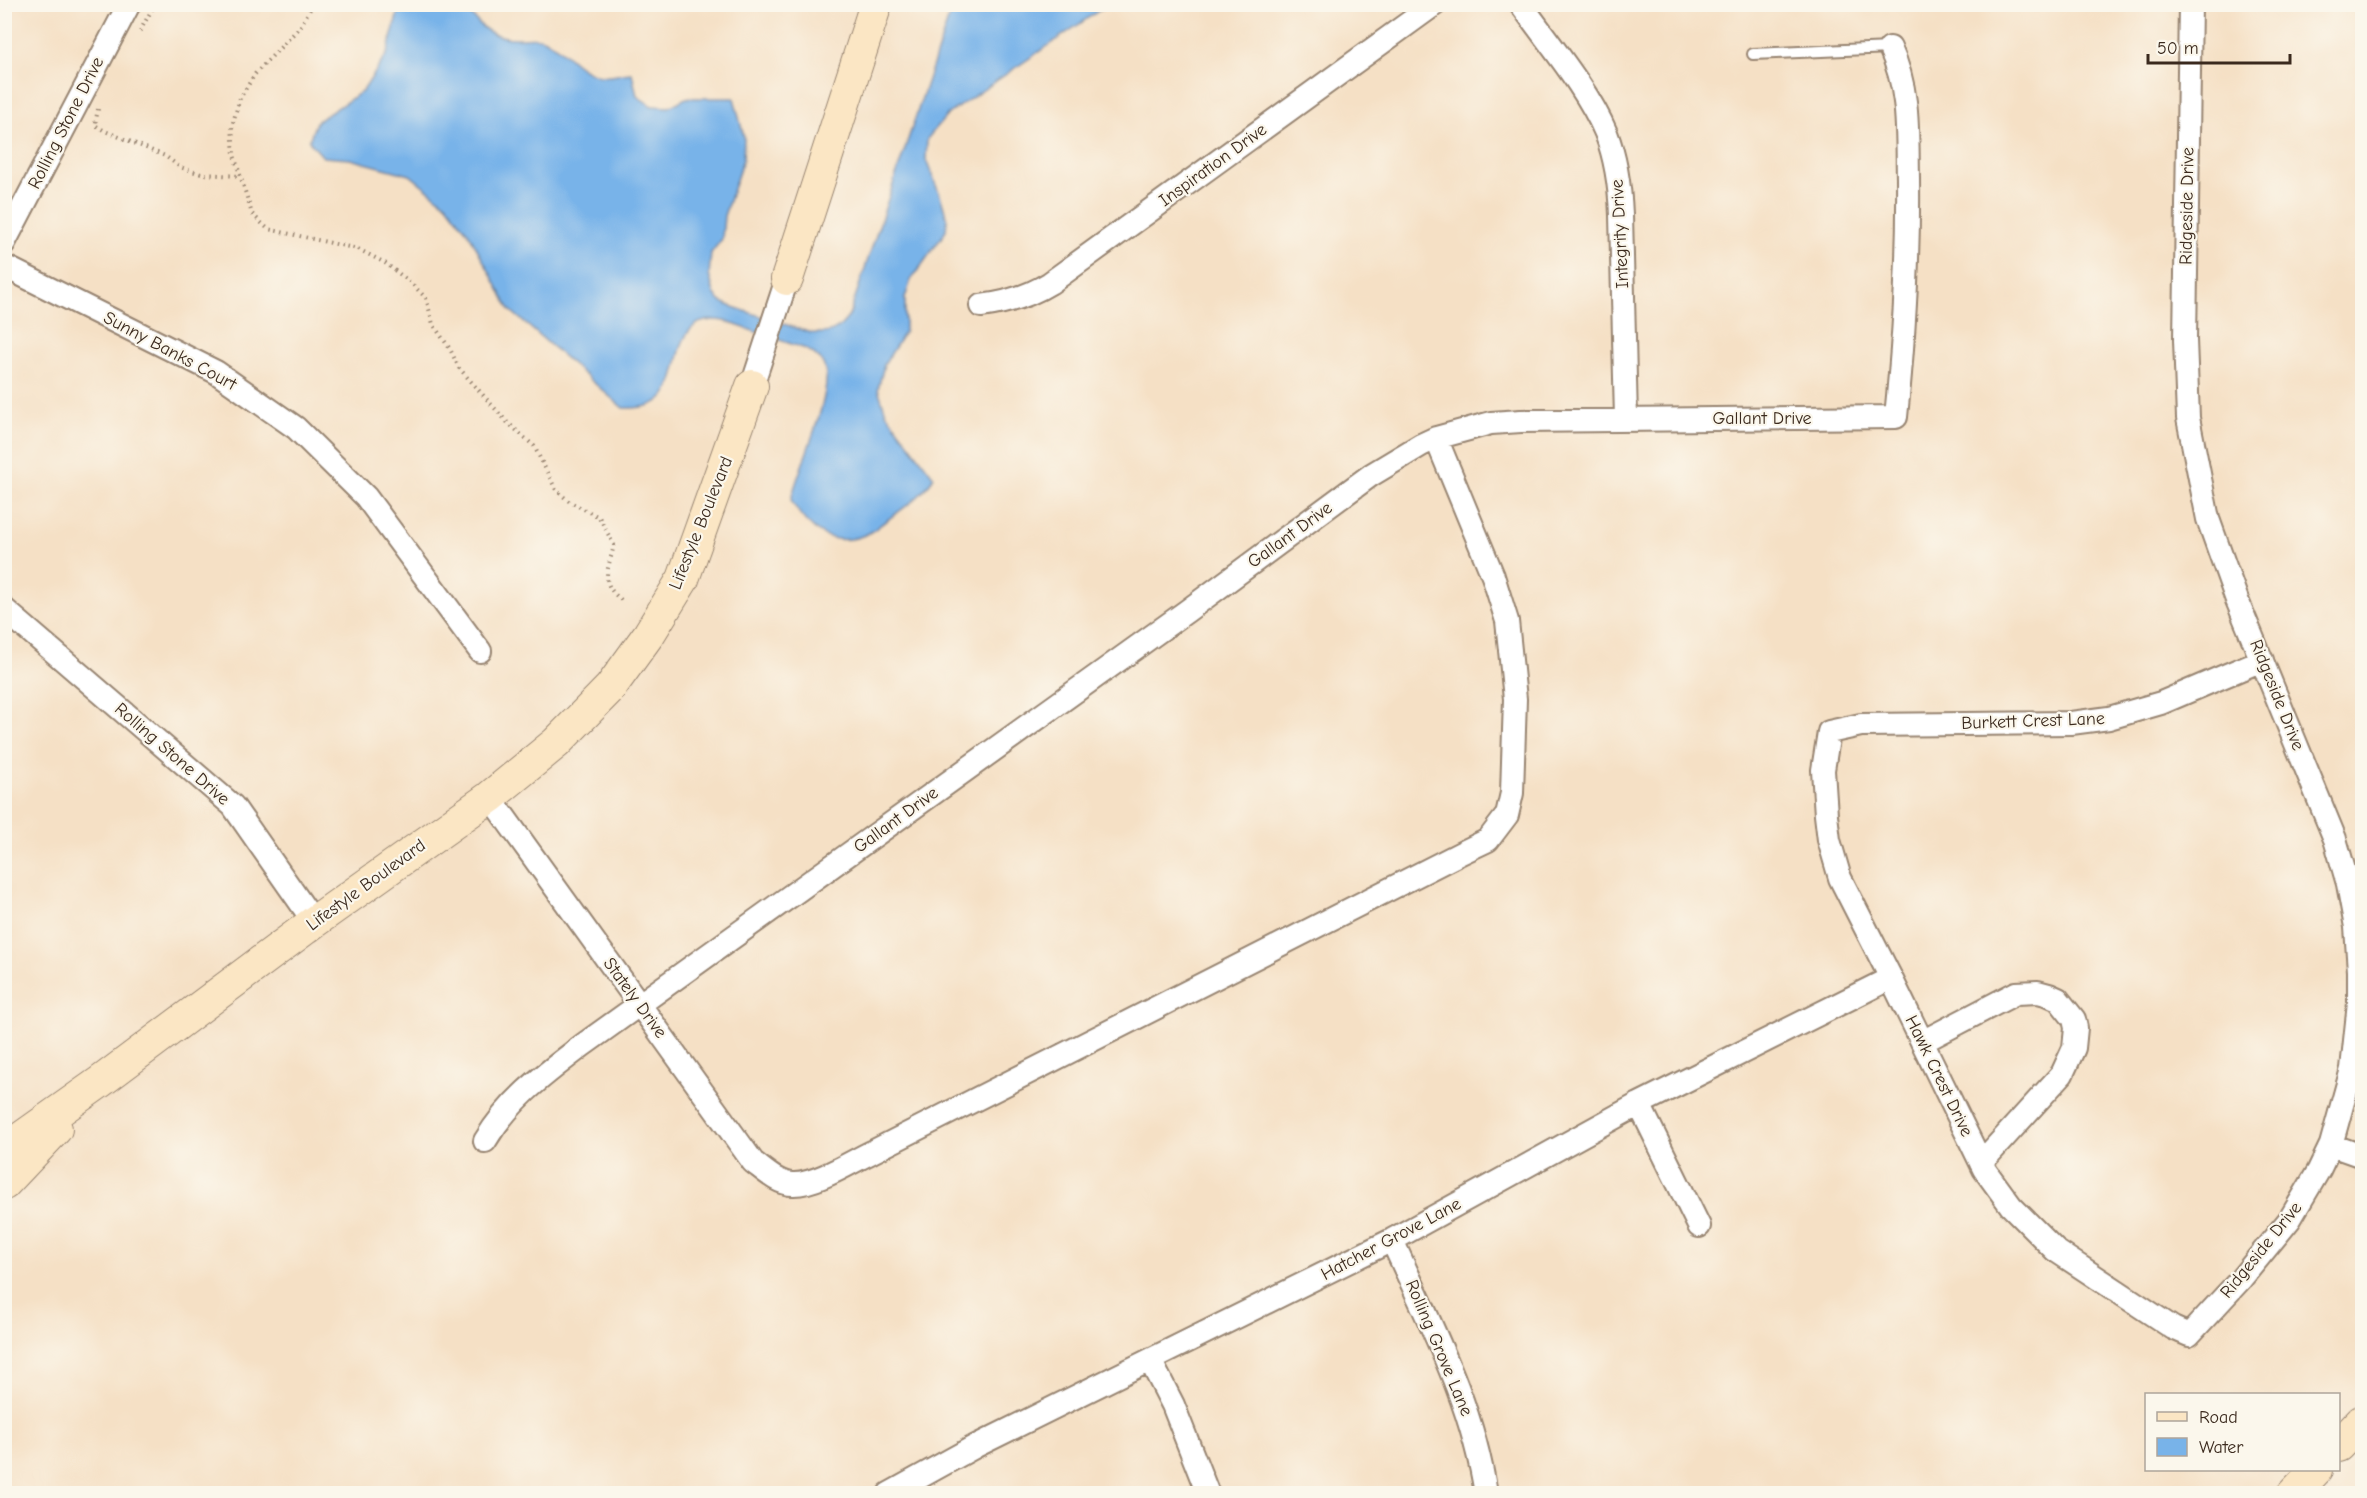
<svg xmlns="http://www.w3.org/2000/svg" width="2367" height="1498" viewBox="0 0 2367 1498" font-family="'Comic Neue',sans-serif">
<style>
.water{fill:#78b3e9;stroke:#5a6e84;stroke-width:1.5}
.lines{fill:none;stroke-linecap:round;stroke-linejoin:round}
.lane-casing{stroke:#988572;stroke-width:14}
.street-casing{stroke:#988572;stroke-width:26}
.secondary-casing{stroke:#988572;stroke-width:34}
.path{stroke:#988572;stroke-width:4;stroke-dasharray:1.5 4.5;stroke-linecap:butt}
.lane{stroke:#fff;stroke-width:10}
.street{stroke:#fff;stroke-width:22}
.secondary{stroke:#fbe6c4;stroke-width:32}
.labels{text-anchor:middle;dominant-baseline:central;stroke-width:4.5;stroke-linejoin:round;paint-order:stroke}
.street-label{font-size:18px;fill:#3b2a1e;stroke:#fbf7ec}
</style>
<rect width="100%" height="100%" fill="#fbf7ec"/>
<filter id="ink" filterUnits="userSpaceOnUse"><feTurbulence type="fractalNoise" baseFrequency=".0167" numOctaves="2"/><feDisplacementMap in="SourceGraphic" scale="12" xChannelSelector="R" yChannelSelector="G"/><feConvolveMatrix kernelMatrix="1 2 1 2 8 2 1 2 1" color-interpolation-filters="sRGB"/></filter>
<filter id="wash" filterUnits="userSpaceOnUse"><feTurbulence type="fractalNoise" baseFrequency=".008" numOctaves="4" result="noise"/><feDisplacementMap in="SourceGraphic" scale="24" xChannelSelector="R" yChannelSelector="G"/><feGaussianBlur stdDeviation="1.35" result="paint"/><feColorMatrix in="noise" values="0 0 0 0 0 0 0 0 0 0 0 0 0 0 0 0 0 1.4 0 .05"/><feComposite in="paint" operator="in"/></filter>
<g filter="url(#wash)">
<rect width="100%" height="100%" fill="#f5e0c5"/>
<!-- water -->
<path class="water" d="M400 5H465C479 28 492 39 520 38 527 38 536 36 543 39 565 48 575 70 600 76 609 78 622 73 632 73L637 96 652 106 669 107 686 98H734L744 137 743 159 724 216 722 239 711 253 709 275 714 293 720 301 730 306 811 333C831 334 837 332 849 316L953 5H1107L948 114 927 139 926 160 941 198 947 219 946 231 911 280 905 298V331L884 365 878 389 886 413 934 477C921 497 909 504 890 518 882 523 875 530 867 534 832 550 807 529 791 500 798 469 833 396 825 369 822 358 814 354 806 349L724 321C669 311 685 376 662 398 652 408 636 408 623 408L510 310 469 234 447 205 410 175 350 159 323 157 309 141 316 122 363 91 387 54Z"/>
</g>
<g filter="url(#ink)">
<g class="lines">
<!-- lane casing -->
<g class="lane-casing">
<path id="lane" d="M1753 54 1890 48"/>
</g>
<!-- street casing -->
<g class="street-casing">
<path id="street" d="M1521 4C1549 44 1587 88 1606 133 1616 159 1620 188 1621 215L1626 419
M2190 4 2185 340 2188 418 2208 519 2237 600 2335 839 2348 884 2356 927 2359 971V1003L2352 1069 2331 1145 2319 1170 2290 1219 2240 1280 2189 1335 2173 1328 2055 1250 2011 1206 1984 1169 1891 978 1840 878 1829 840 1826 815 1823 770 1829 732 1861 725 2071 723 2109 718 2161 703 2262 660
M4 243 129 4
M4 266 216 372 296 428 366 497 480 651
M981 306C1006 303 1029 296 1050 283L1435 4
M752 386 787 279
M4 609 233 806 314 922
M490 797 753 1162C764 1170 779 1185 794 1184 817 1184 851 1162 872 1152L1461 853 1488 840 1507 815 1512 793 1515 699 1507 621 1493 576 1436 438
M1922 1042 2016 993 2038 992 2049 995 2058 999 2074 1019 2076 1028 2074 1048 2062 1074 1981 1163
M1639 1104 1699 1226
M485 1141C510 1099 545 1074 583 1045L1187 611 1371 475 1421 445 1436 438 1491 423 1521 421 1896 417C1904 337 1909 259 1908 179 1907 132 1910 91 1890 48
M2331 1145 2362 1156
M1392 1240C1430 1325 1472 1401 1486 1494
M1150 1360 1173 1405 1208 1494
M889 1494 976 1446 1392 1240 1639 1104 1891 978"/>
</g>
<!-- secondary casing -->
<g class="secondary-casing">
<path id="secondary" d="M787 279 876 4
M4 1150 100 1082 314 922 490 797 556 743 610 688 649 634 683 579 752 386
M4 1184 56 1129
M2338 1446 2362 1421
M2293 1494 2316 1470"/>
</g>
<!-- path -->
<path class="path" d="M313 4 300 27 255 74 240 98 232 126 234 155 252 214 268 229 358 249 385 263 410 282 426 298 433 324 450 349 459 368 507 422 534 446 556 490 570 502 599 517 614 545C608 572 598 583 624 602
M140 31 155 4
M98 109 95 125 105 131 165 156 180 167 201 174 240 176"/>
<!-- lane -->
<use href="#lane" class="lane"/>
<!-- street -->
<use href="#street" class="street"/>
<!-- secondary -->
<use href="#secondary" class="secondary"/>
</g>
</g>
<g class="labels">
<!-- street labels -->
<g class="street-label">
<text transform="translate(66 123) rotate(-63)">Rolling Stone Drive</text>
<text transform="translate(1213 165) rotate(-36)">Inspiration Drive</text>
<text transform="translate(2187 206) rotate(-89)">Ridgeside Drive</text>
<text transform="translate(1620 234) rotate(-93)">Integrity Drive</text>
<text transform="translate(170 351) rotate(28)">Sunny Banks Court</text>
<text x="1762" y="418">Gallant Drive</text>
<text transform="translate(701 523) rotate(-68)">Lifestyle Boulevard</text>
<text transform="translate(1290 535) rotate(-36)">Gallant Drive</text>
<text transform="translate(2277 695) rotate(68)">Ridgeside Drive</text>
<text transform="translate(2033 721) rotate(-2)">Burkett Crest Lane</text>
<text transform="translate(172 754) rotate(41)">Rolling Stone Drive</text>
<text transform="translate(896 820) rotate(-36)">Gallant Drive</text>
<text transform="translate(366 885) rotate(-36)">Lifestyle Boulevard</text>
<text transform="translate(635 998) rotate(54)">Stately Drive</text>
<text transform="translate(1939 1076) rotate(64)">Hawk Crest Drive</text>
<text transform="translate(1391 1239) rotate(-28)">Hatcher Grove Lane</text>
<text transform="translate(2261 1250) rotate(-51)">Ridgeside Drive</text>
<text transform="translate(1439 1348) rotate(67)">Rolling Grove Lane</text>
</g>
</g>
<!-- margin -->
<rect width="2367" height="1498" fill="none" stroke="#fbf7ec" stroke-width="24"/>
<!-- legend -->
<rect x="2145" y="1393" width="195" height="78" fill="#fbf7ec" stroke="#aea59a" stroke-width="1.5"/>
<rect x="2157" y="1412" width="30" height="9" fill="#fbe6c4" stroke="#aea59a" stroke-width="1.5"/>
<text x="2199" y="1423" font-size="18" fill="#3b2a1e">Road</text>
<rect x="2157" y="1438" width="30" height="18" fill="#78b3e9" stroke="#aea59a" stroke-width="1.5"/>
<text x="2199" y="1453" font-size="18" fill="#3b2a1e">Water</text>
<!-- scale -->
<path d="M2148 54v9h142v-9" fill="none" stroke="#3b2a1e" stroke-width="3"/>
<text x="2157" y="54" font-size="18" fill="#3b2a1e" stroke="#fbf7ec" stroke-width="4.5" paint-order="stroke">50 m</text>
</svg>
